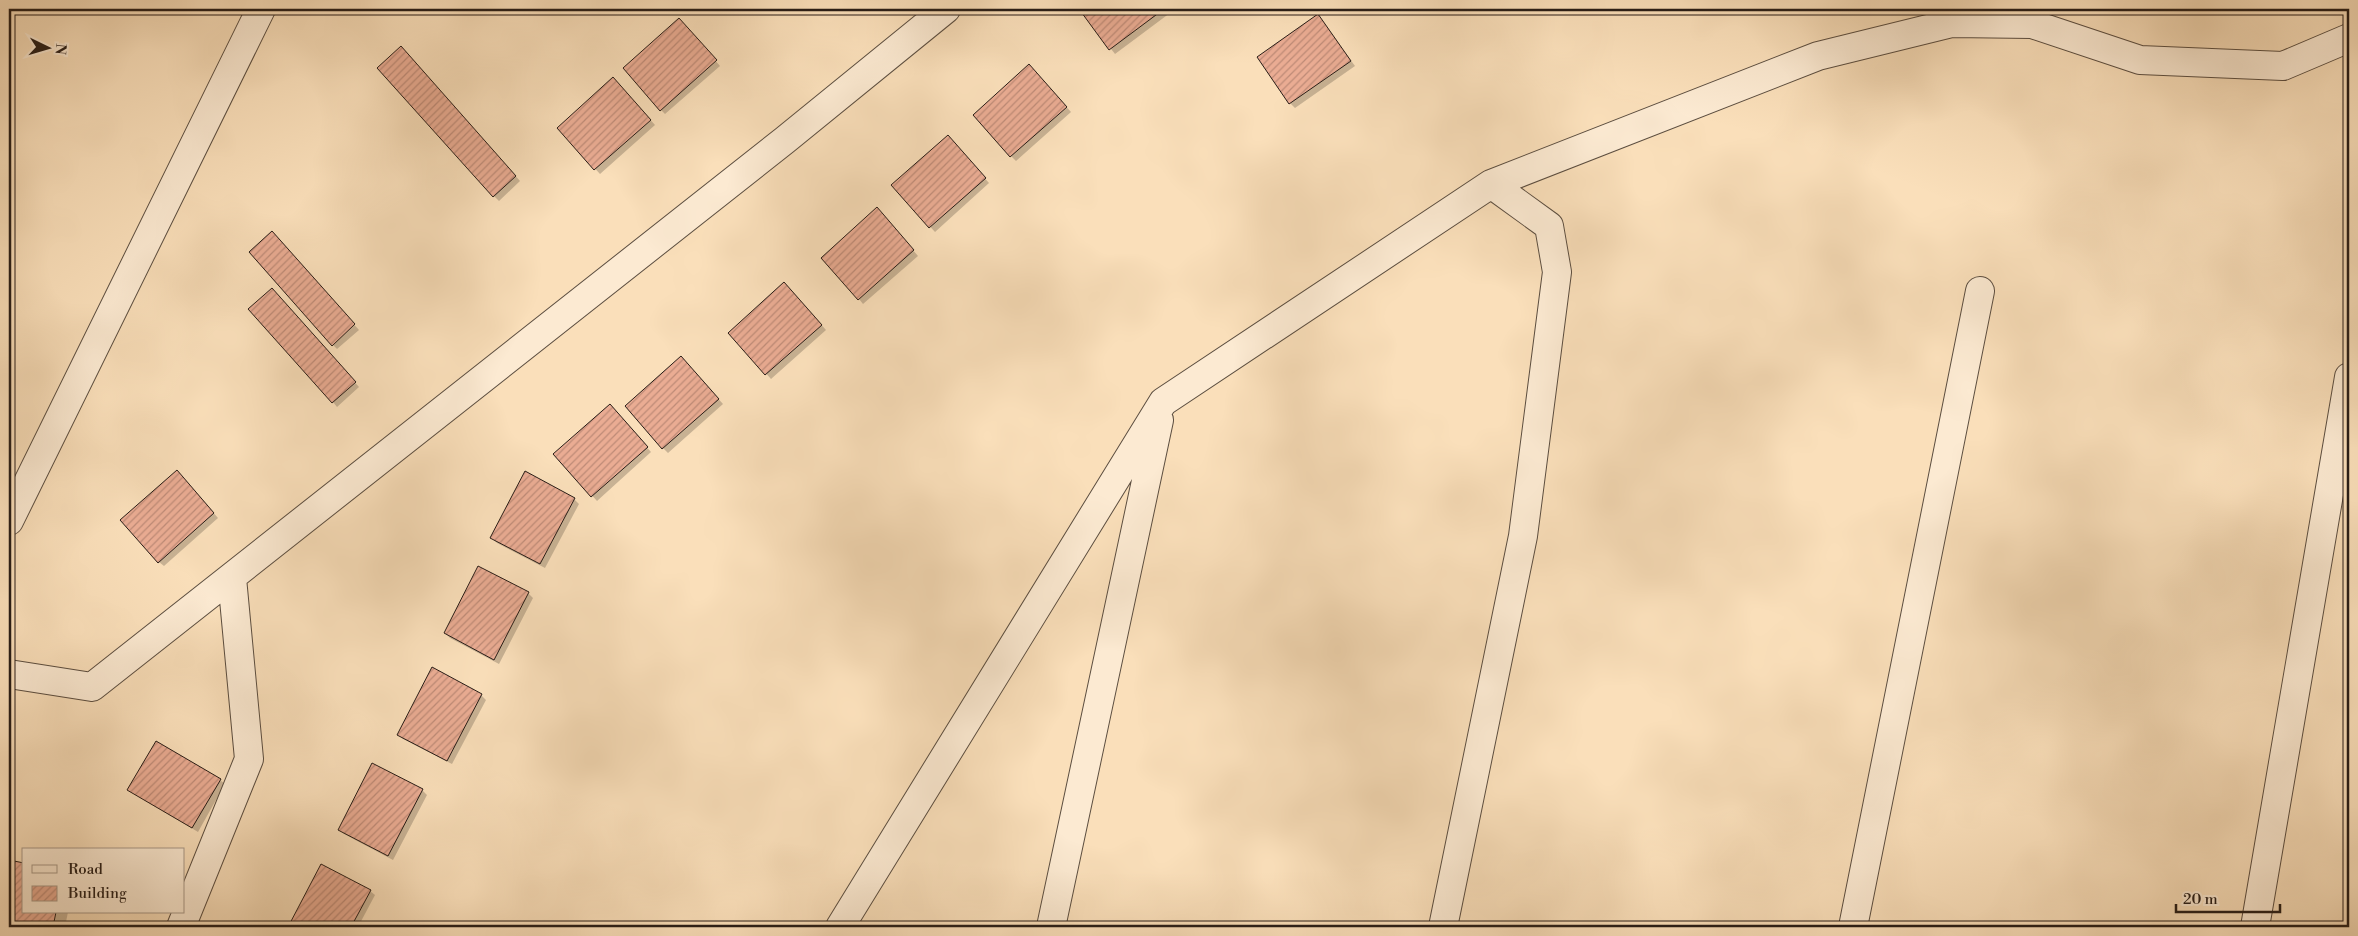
<svg xmlns="http://www.w3.org/2000/svg" width="2358" height="936" viewBox="0 0 2358 936" font-family="'Libre Bodoni',serif">
<style>
.shadow{fill:#0003}
.building{fill:url(#building-hatch);stroke:#281d17}
.lines{fill:none;stroke-linecap:round;stroke-linejoin:round}
.minor-casing{stroke:#5c4e40;stroke-width:30}
.minor{stroke:#fcead2;stroke-width:28}
</style>
<defs>
<pattern id="building-hatch" width="6" height="6" patternUnits="userSpaceOnUse" patternTransform="scale(1.25)"><rect width="6" height="6" fill="#eaac93"/><path d="M-1 1l2-2M0 6l6-6M5 7l2-2" fill="none" stroke="#be8b77"/></pattern>
</defs>
<rect width="100%" height="100%" fill="#fadfba"/>
<filter id="stains"><feTurbulence type="fractalNoise" baseFrequency=".004" numOctaves="4"/><feColorMatrix values="0 0 0 0 .2 0 0 0 0 .09 0 0 0 0 .02 0 0 0 .5 -.17"/></filter>
<radialGradient id="worn" r=".72"><stop offset=".6" stop-color="#630" stop-opacity="0"/><stop offset="1" stop-color="#630" stop-opacity=".3"/></radialGradient>
<!-- shadow -->
<path class="shadow" d="M1080 9H1173L1174 10 1115 54Z
M1318 16 1355 66 1295 108 1290 103Z
M684 24 720 66 665 114 661 110Z
M406 53 520 181 499 201 494 196Z
M1034 71 1071 112 1016 161 1011 156Z
M618 84 655 125 600 174 558 128Z
M953 142 989 183 935 232 893 186Z
M882 214 918 256 863 304 859 299Z
M277 237 359 330 337 349 333 345Z
M789 288 826 330 771 379 730 333Z
M277 295 359 387 337 407 333 402Z
M686 363 723 404 668 453 663 448Z
M615 411 651 452 597 501 555 454Z
M182 476 218 518 164 566 159 562Z
M574 499 579 504 545 568 497 543 492 538Z
M528 593 533 598 499 664 450 638 445 633Z
M481 695 486 700 452 764 403 739 398 734Z
M220 780 225 784 198 832 129 790Z
M422 790 427 795 393 860 344 834 339 830Z
M9 862 24 865V912H68L65 927H9Z
M321 865 370 891 375 895 358 927H289Z"/>
<!-- building -->
<path class="building" d="M1079 9H1164L1109 50Z
M1318 14 1351 61 1289 104 1257 57Z
M679 18 717 60 660 111 623 68Z
M401 46 516 176 493 197 377 68Z
M1029 64 1067 107 1010 157 973 115Z
M613 77 651 120 594 170 557 128Z
M948 135 986 178 929 228 891 185Z
M877 207 914 250 858 300 821 258Z
M272 231 355 324 332 346 249 252Z
M784 282 822 325 765 375 728 333Z
M272 288 356 382 332 403 248 309Z
M681 356 719 399 662 449 625 406Z
M610 404 648 447 591 497 553 454Z
M177 470 214 513 158 563 120 520Z
M525 471 575 498 540 564 490 538Z
M478 566 529 592 494 660 444 633Z
M432 667 482 694 447 761 397 735Z
M156 741 221 779 192 828 127 790Z
M372 763 423 789 388 856 338 830Z
M9 860 24 863V912H56L53 927H9Z
M321 864 371 890 351 927H288Z"/>
<g class="lines">
<!-- minor casing -->
<g class="minor-casing">
<path id="minor" d="M9 521 261 9
M9 674 92 687 785 140 946 9
M181 927 249 759 232 578
M840 927 1163 402 1491 184 1818 56 1952 23 2032 24 2140 60 2283 66 2349 38
M1051 927 1159 420
M1443 927 1523 536 1557 272 1549 226 1491 184
M1853 927 1980 291
M2255 927 2349 377"/>
</g>
<!-- minor -->
<use href="#minor" class="minor"/>
</g>
<!-- margin -->
<rect width="2358" height="936" fill="none" stroke="#fadfba" stroke-width="30"/>
<rect x="10" y="10" width="2338" height="916" fill="none" stroke="#281d17" stroke-width="2.5"/>
<rect x="15" y="15" width="2328" height="906" fill="none" stroke="#281d17"/>
<!-- legend -->
<rect x="22" y="848" width="162" height="65" fill="#fcead2" stroke="#a79887"/>
<rect x="32" y="865" width="25" height="8" fill="#fcead2" stroke="#a79887"/>
<text x="68" y="874" font-size="15" fill="#281d17">Road</text>
<rect x="32" y="886" width="25" height="15" fill="url(#building-hatch)" stroke="#a79887"/>
<text x="68" y="898" font-size="15" fill="#281d17">Building</text>
<!-- north arrow -->
<g transform="translate(48 48) rotate(95)" stroke="#fcead2" stroke-width="4" paint-order="stroke">
<path d="M0-4L9 19L0 12L-9 19Z" fill="#281d17"/>
<text y="-8" font-size="14" font-weight="bold" text-anchor="middle" fill="#281d17">N</text>
</g>
<!-- scale -->
<path d="M2176 904v8h104v-8" fill="none" stroke="#281d17" stroke-width="2.5"/>
<text x="2183" y="904" font-size="15" fill="#281d17" stroke="#fcead2" stroke-width="4" paint-order="stroke">20 m</text>
<rect width="100%" height="100%" filter="url(#stains)"/>
<rect width="100%" height="100%" fill="url(#worn)"/>
</svg>
